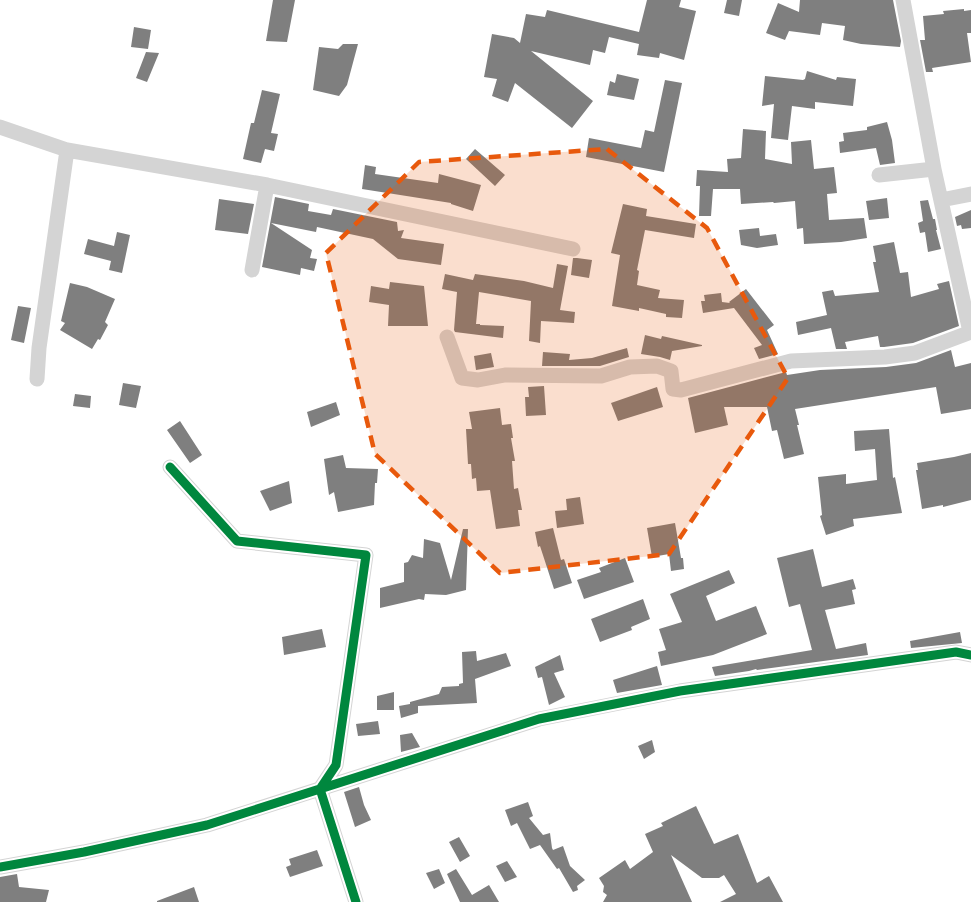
<svg xmlns="http://www.w3.org/2000/svg" width="971" height="902" viewBox="0 0 971 902" font-family="Inter,sans-serif">
<style>
.building{fill:#7f7f7f}
.lines{fill:none;stroke-linecap:round;stroke-linejoin:round}
.street{stroke:#d4d4d4;stroke-width:15}
.cycleway-casing{stroke:#fff;stroke-width:13}
.cycleway{stroke:#00873e;stroke-width:9}
.marked{fill:#e8590c;fill-opacity:0.2;stroke:#e8590c;stroke-width:4.5;stroke-dasharray:12 8;stroke-linejoin:round}
</style>
<rect width="100%" height="100%" fill="#fff"/>
<!-- building -->
<path class="building" d="M273 0H295L287 42 266 41Z
M647 0H681L679 7 696 11 684 60 660 53 659 58 637 55 639 44 609 37 605 53 593 50 590 65 531 51 593 101 572 128 515 83 508 102 492 96 497 79 484 77 492 34 514 38 520 43 526 14 545 17 547 10 639 32Z
M727 0H742L739 16 724 13Z
M800 0H893L901 41 900 47 861 44 843 40 845 26 822 23 820 35 789 31 785 40 766 33 778 3 799 12Z
M964 9V11L971 10V33H967L971 62 932 68 933 72H926L920 40H925L923 16 944 14 943 11Z
M134 27 151 30 148 49 131 47Z
M343 44H358L347 85 339 96 313 90 319 47 338 49Z
M146 52 159 53 147 82 136 78Z
M807 71 836 80 837 77 856 79 853 106 815 102V109L792 106 788 140 771 138 774 104 762 106 765 76 803 80 805 79Z
M617 74 639 79 634 100 607 95 610 81 615 83Z
M665 80 682 83 664 172 586 157 589 138 641 148 645 130 654 132Z
M262 90 280 94 271 133 278 134 274 151 265 149 261 163 243 159 251 123H254Z
M887 122 892 140 895 163 880 165 876 148 840 153 839 142 844 141 843 133 867 130V127Z
M743 129 766 131 765 159 792 164 791 142 811 140 814 169 834 167 837 193 827 194 829 220 864 218 867 238 841 242 804 244 803 228 797 229 795 201 774 203 773 202 741 204 740 189H713L711 216H699L700 186H696L697 170 728 172 727 159 741 158Z
M475 149 505 175 495 186 466 159Z
M365 165 376 167 375 174 438 183 439 174 481 185 473 211 451 204V203L362 189Z
M275 197 309 204 308 211 331 215 333 209 397 222 398 231 404 230 401 238 444 244 441 265 398 259 373 239 317 227 316 232 271 223 312 250 310 258 317 259 314 271 301 268 300 275 262 267Z
M887 198 889 218 869 220 866 201Z
M219 199 254 204 248 234 215 230Z
M928 200 933 219H935L937 230H936L941 249 928 252 925 232 920 233 918 223 923 221 920 201Z
M623 204 647 209 646 216 696 224 694 238 645 230 637 270 639 271 637 285 660 290 658 298 684 300 682 318 666 317V314L639 308V311L612 306 620 255 611 253Z
M971 210V228L962 229 961 225 957 226 955 217Z
M759 228 760 236 776 234 778 245 757 248 741 245 739 230Z
M117 232 130 235 122 273 109 270 111 261 84 254 88 239 114 246Z
M894 242 900 273 908 272 911 297 939 289 937 284 949 281 959 326 913 343 884 347H880L878 336 845 342 847 349H836L831 328 798 335 796 322 827 315 822 292 833 290 835 296 879 292 873 262H876L873 246Z
M573 258H577L592 260 589 278 571 275Z
M557 264 568 266 560 310 575 312 574 323 541 321 540 343 529 341 531 301 479 292 476 324H480V325L504 326 503 338 455 332 454 330 457 292 442 289 445 274 473 280 475 274 524 281 553 288Z
M390 282 424 286 428 326H388L389 305 369 302 371 286 389 289Z
M70 283 87 287 115 299 105 322 108 325 100 340 98 339 92 349 60 330 65 323 61 321Z
M746 289 774 325 767 330 778 354 759 359 754 348 762 345 734 308 703 313 701 301H705L704 295 721 293 722 302 730 303 729 302Z
M18 306 31 308 24 343 11 340Z
M645 335 661 339 662 336 702 345V346L672 351 670 360 660 357 641 354Z
M627 348 629 357 600 366H542L543 352 570 354 569 360 592 358Z
M951 350 955 367 971 363V409L941 414 936 387 795 409 799 425H797L804 454 784 459 777 430 772 431 767 407H724L728 425 695 433 688 398 786 372 787 375 820 370 886 367 916 363Z
M491 353 494 367 476 370 474 356Z
M123 383 141 386 136 408 119 405Z
M544 386 546 415 526 416 525 397H529L528 387Z
M657 387 663 407 618 421 611 403Z
M75 394 91 396 90 408 73 406Z
M336 402 340 415 311 427 307 412Z
M500 408 502 425 511 424 513 438H511L515 461H512L514 489 518 488 522 510H518L520 526 496 529 490 490 477 491 476 478 472 479 471 464H468L466 429H472L469 412Z
M180 421 202 455 190 463 167 430Z
M889 429 893 478 895 477 902 513 853 519 854 526 826 535 820 516 822 515 818 477 846 474V484L877 480 875 449 855 451 854 431Z
M971 453V500L943 507V505L922 509 916 470H918L917 463 954 457Z
M343 455 346 468 378 469 377 483H375L374 505 338 512 334 492 329 495 324 459Z
M289 481 292 503 270 511 260 491Z
M580 497 584 524 557 528 555 511 567 510 566 499Z
M675 523 681 558H683L684 569 671 571 669 554 652 557 647 528Z
M553 528 561 560 564 559 572 583 554 589 540 546 538 547 535 532Z
M463 529H468L466 590 446 595 425 594 424 600 419 599 380 608V588L404 582V563L408 562 412 555 423 558 424 539 440 543 451 580Z
M813 549 822 587 853 579 856 589 852 590 855 604 825 610 836 649 866 643 868 655 757 670 756 669 749 671 715 676 712 667 812 650 800 604 789 607 777 558Z
M625 558 634 582 584 599 577 580 601 572 599 568Z
M729 570 735 583 706 596 716 621 756 606 767 634 713 655 661 666 658 652 666 650 659 629 682 622 670 594Z
M643 599 650 619 631 627 632 630 600 642 591 619Z
M322 629 326 647 284 655 282 637Z
M960 632 962 643 911 648 910 641Z
M476 651 477 661 506 653 511 666 475 679 477 703 418 706V713L401 718 399 706 410 704V702L439 694 442 687 459 686V684L463 683 462 652Z
M560 655 564 670 554 673 565 697 549 705 542 677 538 678 535 667Z
M657 666 662 685 617 693 613 680Z
M394 692V710H377V696Z
M378 721 380 734 358 736 356 724Z
M412 733 420 747 401 752 400 735Z
M652 740 655 752 644 759 638 746Z
M359 787 364 805 371 820 355 827 344 792Z
M528 802 533 816 529 818 543 835 550 833 552 848 553 850 563 846 570 866 585 880 577 886 578 890 573 892 559 868 557 869 540 845 530 849 517 823 511 826 505 810Z
M696 806 714 844 738 834 757 883 769 876 783 902H720L736 894 724 875 719 878H702L671 855 692 902H603L607 895 603 892 604 886 599 878 625 860 630 869 653 852 645 834 663 826 661 823Z
M459 837 470 856 460 862 449 842Z
M317 850 323 866 290 877 286 867 291 865 289 859Z
M507 861 517 877 505 882 496 866Z
M439 869 445 883 434 889 426 873Z
M456 869 472 895 489 885 499 902H460L447 874Z
M17 874 19 887 49 890 46 902H0V877Z
M194 887 199 902H157V901Z"/>
<g class="lines">
<!-- street -->
<path class="street" d="M903 0 934 169 970 332
M0 127 67 150 267 185 573 249
M879 175 934 169
M941 200 971 194
M252 270 267 185
M447 337 462 378 478 380 505 375 601 376 630 367 657 366 671 371 673 389 681 390 791 361 885 357 915 353 971 332
M37 379 39 348 67 150
M170 467 237 541 366 555 336 765 320 789 356 902
M0 867 84 852 207 825 539 719 680 691 956 652 971 655"/>
<!-- cycleway casing -->
<g class="cycleway-casing">
<path id="cycleway" d="M170 467 237 541 366 555 336 765 320 789 356 902
M0 867 84 852 207 825 539 719 680 691 956 652 971 655"/>
</g>
<!-- cycleway -->
<use href="#cycleway" class="cycleway"/>
</g>
<!-- marked area -->
<path class="marked" d="M607 149 707 228 788 378 669 554 500 573 375 454 326 253 419 162Z"/>
</svg>
